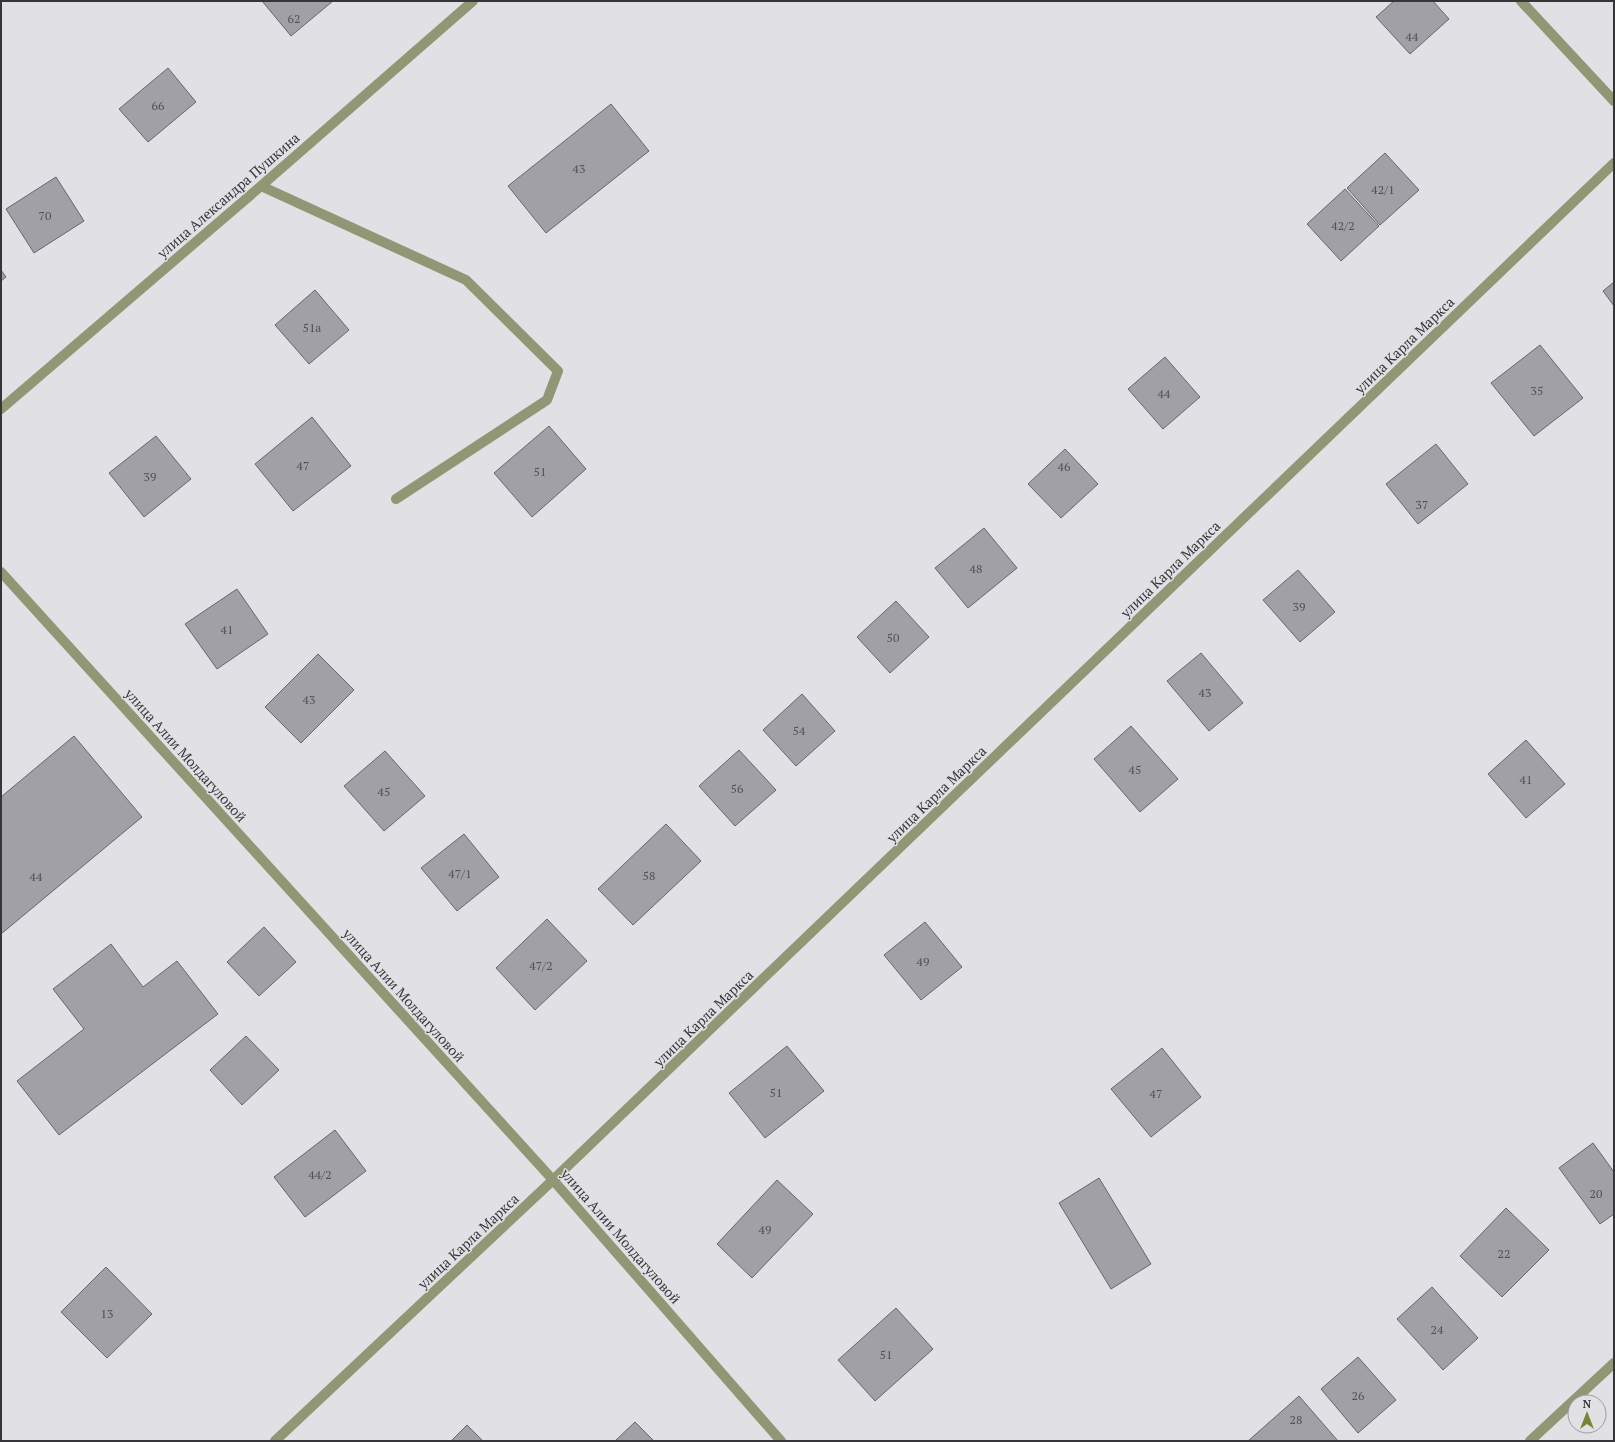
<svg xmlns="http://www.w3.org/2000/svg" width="1615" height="1442" font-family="'PT Serif',serif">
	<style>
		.building { fill: #a1a0a6; stroke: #67666c }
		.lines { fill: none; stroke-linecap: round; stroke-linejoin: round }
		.minor { stroke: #919675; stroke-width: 10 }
		.labels { text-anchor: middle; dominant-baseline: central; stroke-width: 3; stroke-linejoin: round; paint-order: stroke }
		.number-label { font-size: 12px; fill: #515054 }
		.street-label { font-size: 14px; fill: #363638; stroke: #e0e0e5 }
	</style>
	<rect width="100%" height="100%" fill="#e0e0e5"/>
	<path class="building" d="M 262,1 L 333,1 L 291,36 Z
		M 1394,1 L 1433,1 L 1449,19 L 1410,54 L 1376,17 Z
		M 168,68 L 196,102 L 148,142 L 119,109 Z
		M 611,104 L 649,151 L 546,233 L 508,186 Z
		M 1385,153 L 1419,190 L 1380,225 L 1347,188 Z
		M 56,177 L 84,221 L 34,253 L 6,209 Z
		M 1345,189 L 1379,226 L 1341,261 L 1307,224 Z
		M 1,270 L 6,277 L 1,281 Z
		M 1614,282 L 1614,306 L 1603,291 Z
		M 315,290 L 349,330 L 309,364 L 275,325 Z
		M 1540,345 L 1583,398 L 1534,436 L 1491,383 Z
		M 1165,357 L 1200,397 L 1163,429 L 1128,389 Z
		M 312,417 L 351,466 L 293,511 L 255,464 Z
		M 549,426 L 586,469 L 532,517 L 494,473 Z
		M 156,436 L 191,479 L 144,517 L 109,473 Z
		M 1436,444 L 1468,484 L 1418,524 L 1386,484 Z
		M 1065,449 L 1098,484 L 1061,518 L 1028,484 Z
		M 984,528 L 1017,568 L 968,608 L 935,568 Z
		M 1298,570 L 1335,612 L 1300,642 L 1263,600 Z
		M 237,589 L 268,634 L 217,669 L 185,624 Z
		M 896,601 L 929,637 L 890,673 L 857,637 Z
		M 1201,653 L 1243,703 L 1209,731 L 1167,681 Z
		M 318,654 L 354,690 L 301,743 L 265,707 Z
		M 802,694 L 835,731 L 796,766 L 763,730 Z
		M 1131,726 L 1178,779 L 1140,812 L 1094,759 Z
		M 74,736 L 142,817 L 1,934 L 1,797 Z
		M 1526,740 L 1565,784 L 1526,818 L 1488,774 Z
		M 739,750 L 776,790 L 735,826 L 699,786 Z
		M 385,751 L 425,796 L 384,831 L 344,786 Z
		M 666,824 L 701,861 L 633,925 L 598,889 Z
		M 464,834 L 499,877 L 457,911 L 421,868 Z
		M 547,919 L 587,961 L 535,1010 L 496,968 Z
		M 925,922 L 962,967 L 921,1000 L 884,955 Z
		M 264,927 L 296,962 L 259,996 L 227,962 Z
		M 111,944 L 143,987 L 177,961 L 218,1014 L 59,1135 L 17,1081 L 84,1029 L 53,989 Z
		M 246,1036 L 279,1070 L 242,1105 L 210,1070 Z
		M 787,1046 L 824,1091 L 765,1138 L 729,1093 Z
		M 1162,1048 L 1201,1097 L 1151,1137 L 1111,1089 Z
		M 335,1130 L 366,1171 L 305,1217 L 274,1177 Z
		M 1593,1143 L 1614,1172 L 1614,1214 L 1600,1224 L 1559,1168 Z
		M 1099,1178 L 1151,1264 L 1111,1289 L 1059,1203 Z
		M 777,1180 L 813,1214 L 752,1278 L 717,1244 Z
		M 1506,1208 L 1549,1250 L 1502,1297 L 1460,1256 Z
		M 106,1267 L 152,1314 L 107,1358 L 61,1312 Z
		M 1432,1287 L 1478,1338 L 1443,1370 L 1397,1319 Z
		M 896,1308 L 933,1349 L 875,1401 L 838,1360 Z
		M 1358,1357 L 1396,1400 L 1358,1433 L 1321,1389 Z
		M 1299,1396 L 1338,1441 L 1248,1441 Z
		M 635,1422 L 654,1441 L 615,1441 Z
		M 467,1425 L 483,1441 L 451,1441 Z"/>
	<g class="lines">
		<path class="minor" d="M 1521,1 L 1614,101
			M 261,186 L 466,280 L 558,371 L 547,400 L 396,499
			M 1,409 L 261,186 L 473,1
			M 1,572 L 553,1180 L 781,1441
			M 275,1441 L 553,1180 L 1614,163
			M 1530,1441 L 1614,1363"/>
	</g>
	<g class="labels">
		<g class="number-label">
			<text x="294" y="18">62</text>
			<text x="1412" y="36">44</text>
			<text x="158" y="105">66</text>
			<text x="579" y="168">43</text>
			<text x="1383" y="189">42/1</text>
			<text x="45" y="215">70</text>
			<text x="1343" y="225">42/2</text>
			<text x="312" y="327">51а</text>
			<text x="1537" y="390">35</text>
			<text x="1164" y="393">44</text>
			<text x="303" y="465">47</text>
			<text x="1064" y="466">46</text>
			<text x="540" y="471">51</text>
			<text x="150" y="476">39</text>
			<text x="1422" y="504">37</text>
			<text x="976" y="568">48</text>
			<text x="1299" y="606">39</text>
			<text x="227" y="629">41</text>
			<text x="893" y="637">50</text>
			<text x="1205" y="692">43</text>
			<text x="309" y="699">43</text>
			<text x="799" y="730">54</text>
			<text x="1135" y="769">45</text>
			<text x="1526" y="779">41</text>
			<text x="737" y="788">56</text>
			<text x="384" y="791">45</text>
			<text x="460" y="873">47/1</text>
			<text x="649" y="875">58</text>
			<text x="36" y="876">44</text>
			<text x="923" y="961">49</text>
			<text x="541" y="965">47/2</text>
			<text x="776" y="1092">51</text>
			<text x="1156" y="1093">47</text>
			<text x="320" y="1174">44/2</text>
			<text x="1596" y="1193">20</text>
			<text x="765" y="1229">49</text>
			<text x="1504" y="1253">22</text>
			<text x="107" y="1313">13</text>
			<text x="1437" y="1329">24</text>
			<text x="886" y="1354">51</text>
			<text x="1358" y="1395">26</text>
			<text x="1296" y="1419">28</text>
		</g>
		<g class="street-label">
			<text transform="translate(228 195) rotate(-41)">улица Александра Пушкина</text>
			<text transform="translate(1404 345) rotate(-44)">улица Карла Маркса</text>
			<text transform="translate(1170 569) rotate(-44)">улица Карла Маркса</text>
			<text transform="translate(186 755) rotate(48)">улица Алии Молдагуловой</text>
			<text transform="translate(936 794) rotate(-44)">улица Карла Маркса</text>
			<text transform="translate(404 995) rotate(48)">улица Алии Молдагуловой</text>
			<text transform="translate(703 1018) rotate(-44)">улица Карла Маркса</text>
			<text transform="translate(621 1236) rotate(49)">улица Алии Молдагуловой</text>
			<text transform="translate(468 1241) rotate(-43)">улица Карла Маркса</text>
		</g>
	</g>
	<rect width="1615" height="1442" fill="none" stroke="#363638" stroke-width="4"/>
	<g transform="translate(1587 1414)"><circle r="19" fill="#e0e0e5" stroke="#9c9ca0"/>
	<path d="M0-3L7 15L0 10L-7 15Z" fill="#7b8531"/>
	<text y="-6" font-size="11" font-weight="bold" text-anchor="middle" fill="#363638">N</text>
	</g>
</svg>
